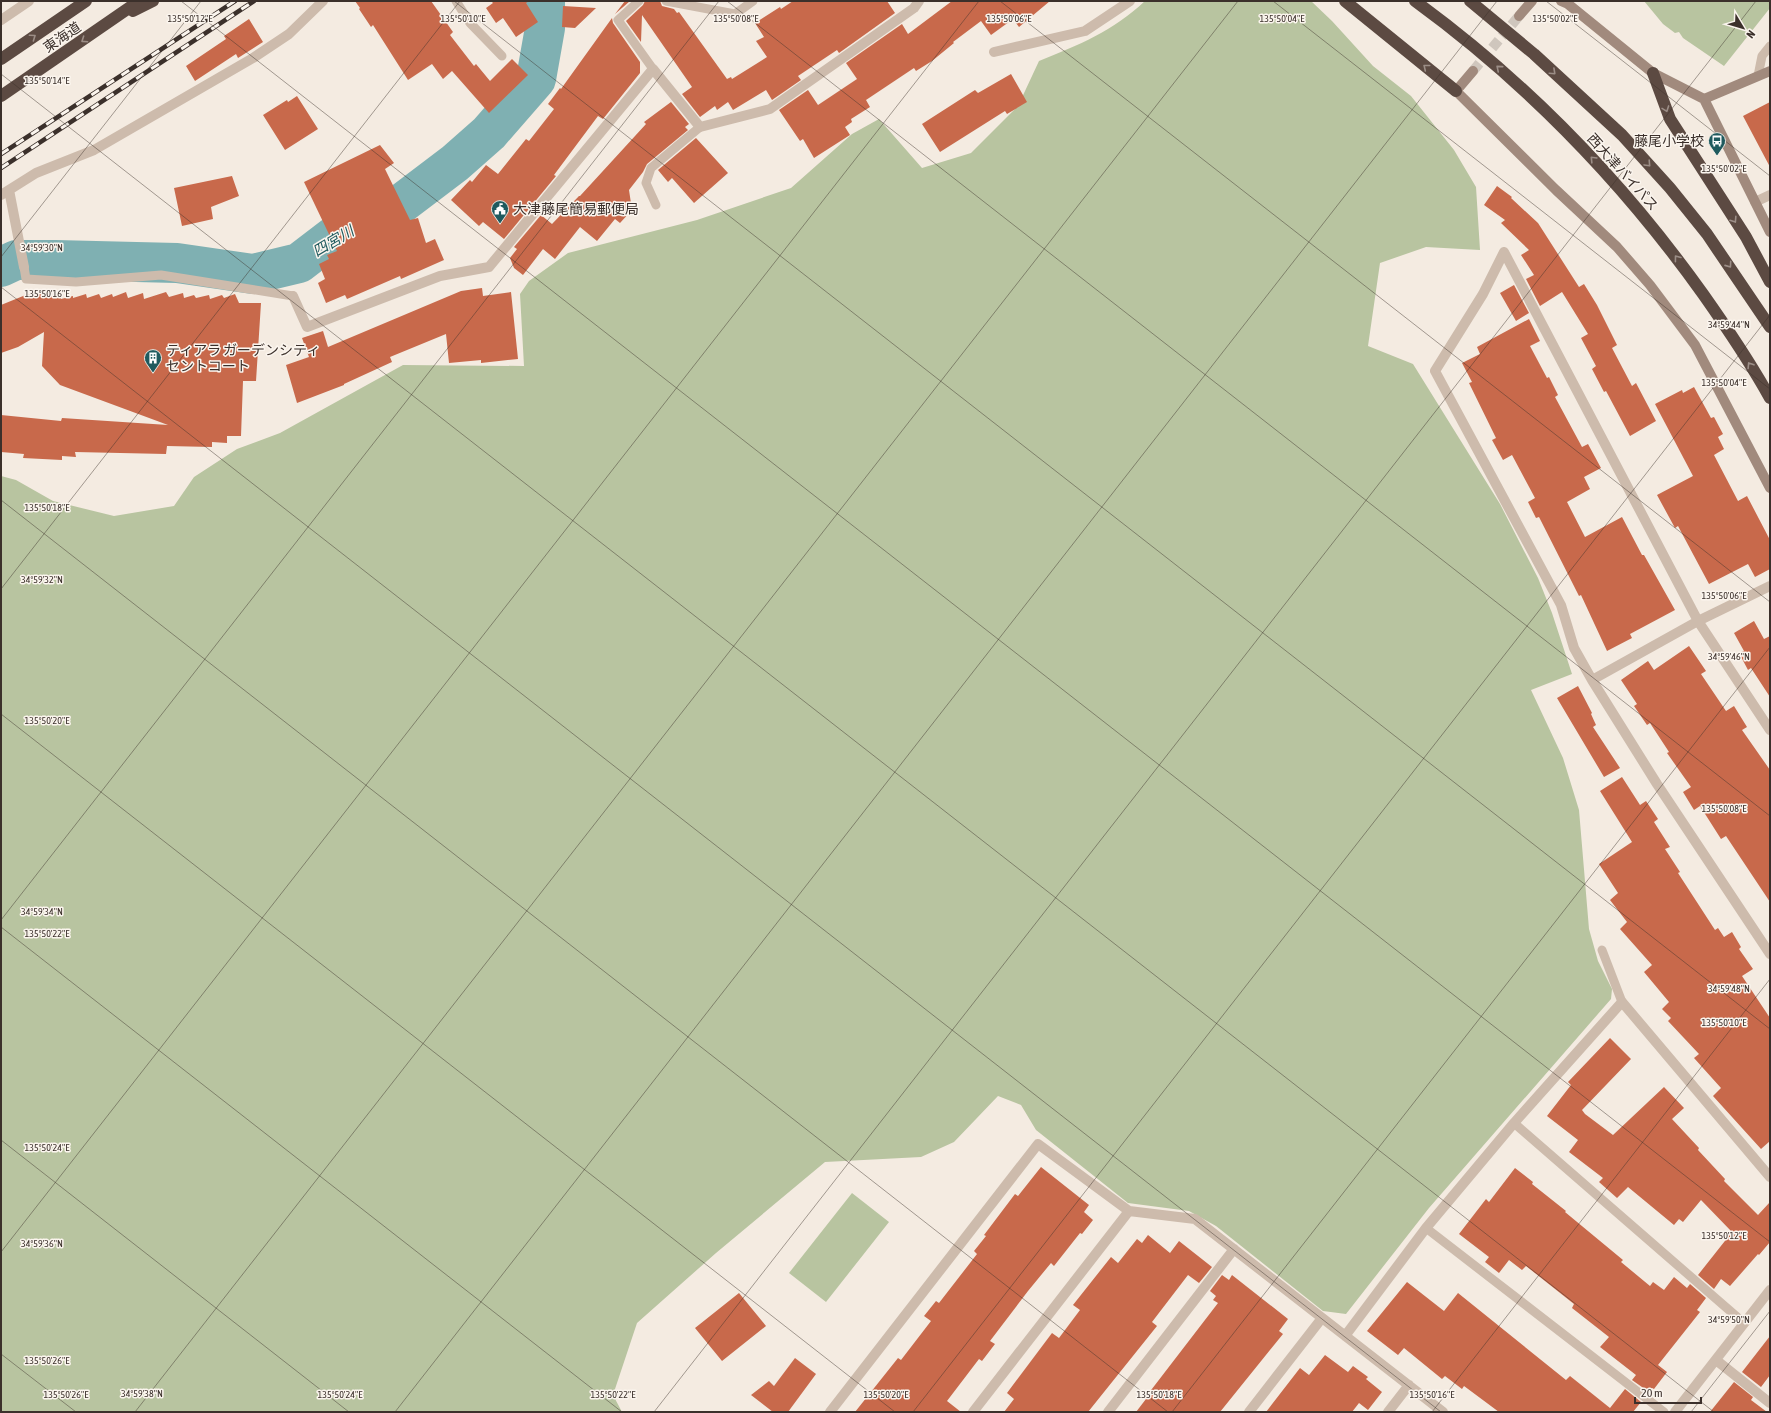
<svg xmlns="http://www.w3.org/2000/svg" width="1771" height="1413" font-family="'Asap Condensed','Noto Sans JP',sans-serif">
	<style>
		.green { fill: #b8c4a0 }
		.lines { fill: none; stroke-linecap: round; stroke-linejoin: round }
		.river { stroke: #7fb0b2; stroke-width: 40 }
		.building { fill: #c8694b }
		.secondary-tunnel { stroke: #cfc6bd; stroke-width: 10; stroke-dasharray: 10 5; stroke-linecap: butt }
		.lane { stroke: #cdbbac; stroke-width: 9 }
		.street { stroke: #cdbbac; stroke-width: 10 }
		.secondary { stroke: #a18a7d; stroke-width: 10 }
		.highway { stroke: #5c4a42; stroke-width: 12 }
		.rail-casing { stroke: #3b302b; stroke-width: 4.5 }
		.rail { stroke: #fbf5ee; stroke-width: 3; stroke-dasharray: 9; stroke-linecap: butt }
		.oneway { stroke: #9c8e87 }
		.ticks { fill: none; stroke: #3b302b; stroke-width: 1; stroke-opacity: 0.45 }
		.labels { text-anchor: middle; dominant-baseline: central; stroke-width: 3; stroke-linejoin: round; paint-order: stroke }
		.street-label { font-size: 14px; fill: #3b302b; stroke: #fbf5ee }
		.poi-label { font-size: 14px; fill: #3b302b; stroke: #fbf5ee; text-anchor: start }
		.water-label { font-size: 15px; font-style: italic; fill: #1f5a5e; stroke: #fbf5ee }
		.ticks-label { font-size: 10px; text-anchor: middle; fill: #3b302b; stroke: #fbf5ee; stroke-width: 3; stroke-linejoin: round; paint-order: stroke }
	</style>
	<rect width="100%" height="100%" fill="#f4ebe1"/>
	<path class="green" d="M 1145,1 L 1311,1 L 1332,21 L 1373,66 L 1411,96 L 1454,150 L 1476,187 L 1480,250 L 1426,247 L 1380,263 L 1368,346 L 1413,364 L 1500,504 L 1538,578 L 1552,613 L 1572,674 L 1531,690 L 1563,758 L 1579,810 L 1589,929 L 1598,961 L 1612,989 L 1611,999 L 1429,1208 L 1346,1314 L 1323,1311 L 1216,1226 L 1189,1211 L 1128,1203 L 1036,1130 L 1021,1105 L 998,1096 L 954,1142 L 921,1157 L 825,1162 L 716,1253 L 637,1323 L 613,1395 L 622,1412 L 1,1412 L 1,476 L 16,480 L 53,501 L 114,516 L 174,506 L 194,477 L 237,449 L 280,433 L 403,365 L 524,366 L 520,294 L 529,281 L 568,253 L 697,220 L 791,188 L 852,134 L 879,119 L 922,168 L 971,153 L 1018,106 L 1039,61 C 1079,45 1113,31 1145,1 Z
		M 1644,1 L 1770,1 L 1770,8 L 1724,66 L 1683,38 L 1679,32 L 1675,33 L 1663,24 Z
		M 852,1193 L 889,1222 L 826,1302 L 789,1273 Z"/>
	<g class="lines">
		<path class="river" d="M 1,267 L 16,260 L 55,260 L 177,263 L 253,274 L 299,263 L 333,237 L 393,210 L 455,163 L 489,133 L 536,79 L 545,28 L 545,1"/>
	</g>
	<path class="building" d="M 355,1 L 431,1 L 453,32 L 450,35 L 474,66 L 476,64 L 490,81 L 512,59 L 528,75 L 489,113 L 452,71 L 443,79 L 432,64 L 408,80 L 373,25 L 371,27 L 359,9 L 360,8 Z
		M 491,1 L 529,1 L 526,3 L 538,22 L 516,37 L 503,18 L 496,23 L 486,8 L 493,3 Z
		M 625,1 L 630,1 L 615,14 Z
		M 645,1 L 660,1 L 662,6 L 674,9 L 677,13 L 679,12 L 727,79 L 731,77 L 732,79 L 767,57 L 756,41 L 764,37 L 755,23 L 780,7 L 781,9 L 793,1 L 887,1 L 895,13 L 839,53 L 837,50 L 798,76 L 801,80 L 772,100 L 766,90 L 733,110 L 728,102 L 717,110 L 715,106 L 700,117 L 682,94 L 692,87 L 642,15 L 641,42 L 626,21 L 643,5 Z
		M 952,1 L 1050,1 L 1019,27 L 1013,19 L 991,35 L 981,21 L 953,42 L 954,43 L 932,61 L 916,71 L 914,68 L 866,100 L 870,107 L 851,119 L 852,122 L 845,127 L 850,135 L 814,158 L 803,139 L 800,141 L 779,110 L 808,90 L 818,105 L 857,79 L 846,63 L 902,24 L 908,34 Z
		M 563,6 L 596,8 L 575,28 L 562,27 Z
		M 612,18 L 613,23 L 640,62 L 640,73 L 603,119 L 598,116 L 554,175 L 556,176 L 504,239 L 483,222 L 479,226 L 451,200 L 470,180 L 472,182 L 486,165 L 498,174 L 526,139 L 529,141 L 554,109 L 548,104 L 560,88 L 561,89 Z
		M 249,19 L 263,42 L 238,58 L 236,54 L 195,81 L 186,66 L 226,39 L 224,36 Z
		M 1011,74 L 1027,102 L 1007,114 L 1005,111 L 940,152 L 922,124 L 975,90 L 978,93 Z
		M 297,96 L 318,129 L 285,150 L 263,115 L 287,100 L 288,102 Z
		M 671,102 L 689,124 L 685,127 L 688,130 L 647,164 L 643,172 L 629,190 L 632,210 L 620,223 L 615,219 L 597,241 L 580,227 L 555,259 L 543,249 L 523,275 L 514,268 L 510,258 L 517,249 L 514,247 L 541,215 L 552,224 L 579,196 L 580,196 L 646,124 L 644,122 Z
		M 1770,102 L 1770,167 L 1743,116 Z
		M 696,138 L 728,173 L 694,203 L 672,178 L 668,182 L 658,170 Z
		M 380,145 L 394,163 L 385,169 L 410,220 L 418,218 L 426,243 L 435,239 L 444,260 L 401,279 L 400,276 L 347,299 L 345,295 L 326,303 L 318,283 L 325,279 L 319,264 L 329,259 L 327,255 L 337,251 L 304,182 Z
		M 232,176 L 239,196 L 211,207 L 213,219 L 182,226 L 174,188 Z
		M 1497,186 L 1512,197 L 1511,198 L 1538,223 L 1579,287 L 1584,284 L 1597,305 L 1617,345 L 1612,348 L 1632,386 L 1636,383 L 1656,421 L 1630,436 L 1606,391 L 1604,392 L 1592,369 L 1596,366 L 1581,338 L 1588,334 L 1562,292 L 1540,306 L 1526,279 L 1534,275 L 1521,255 L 1529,250 L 1501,223 L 1505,220 L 1484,205 Z
		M 1514,285 L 1529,313 L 1516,321 L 1500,293 Z
		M 482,288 L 483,296 L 511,292 L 518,359 L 481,363 L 481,360 L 449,363 L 446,334 L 390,357 L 392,362 L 344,384 L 344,385 L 297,403 L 286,365 L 309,357 L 302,338 L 323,331 L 328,347 L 461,291 Z
		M 33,292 L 34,295 L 48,292 L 49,297 L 59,294 L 61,299 L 73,296 L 73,298 L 86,294 L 87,298 L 99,294 L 101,298 L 112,294 L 113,297 L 126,292 L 128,298 L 143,293 L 144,299 L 166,292 L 169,297 L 183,293 L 184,298 L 194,295 L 196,298 L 209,295 L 210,299 L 222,295 L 224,298 L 235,294 L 239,303 L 261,303 L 256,381 L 243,381 L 241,436 L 227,436 L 227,443 L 212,442 L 212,447 L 167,446 L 166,454 L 75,452 L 76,457 L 62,456 L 62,460 L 23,458 L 24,454 L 1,452 L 1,415 L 61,421 L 62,418 L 168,425 L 60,385 L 42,366 L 44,332 L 18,347 L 1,353 L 1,305 Z
		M 1529,319 L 1540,341 L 1530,346 L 1547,378 L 1549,377 L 1558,395 L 1555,397 L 1582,447 L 1588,444 L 1601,468 L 1584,477 L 1590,489 L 1567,502 L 1585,537 L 1622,517 L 1642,555 L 1644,555 L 1675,610 L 1630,634 L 1632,638 L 1607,651 L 1581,595 L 1579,596 L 1539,517 L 1536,518 L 1528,502 L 1535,498 L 1512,455 L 1503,460 L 1492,440 L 1496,438 L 1469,383 L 1472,382 L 1462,363 L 1480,354 L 1477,347 Z
		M 1694,387 L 1711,418 L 1714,417 L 1723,434 L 1718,437 L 1724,449 L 1714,455 L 1738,501 L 1747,496 L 1770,540 L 1770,569 L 1755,577 L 1748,564 L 1709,584 L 1678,526 L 1675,528 L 1657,495 L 1693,476 L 1655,404 L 1682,390 L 1683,393 Z
		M 1754,621 L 1764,639 L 1770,636 L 1770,697 L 1751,668 L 1748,670 L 1739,653 L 1744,651 L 1734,633 Z
		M 1689,646 L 1706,671 L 1701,674 L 1726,711 L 1734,706 L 1747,727 L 1742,730 L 1770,770 L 1770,902 L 1726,836 L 1721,839 L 1700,806 L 1694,810 L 1683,792 L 1691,787 L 1667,753 L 1669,752 L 1650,723 L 1647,725 L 1634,706 L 1637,704 L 1621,680 L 1648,661 L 1654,670 Z
		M 1578,686 L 1592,713 L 1591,714 L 1596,725 L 1593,727 L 1620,768 L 1604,777 L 1557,698 Z
		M 1622,777 L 1640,805 L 1646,801 L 1658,819 L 1654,822 L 1670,847 L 1665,849 L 1680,872 L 1678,873 L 1715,930 L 1718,928 L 1724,937 L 1732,932 L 1741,947 L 1739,949 L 1753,969 L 1742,976 L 1770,1018 L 1770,1141 L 1761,1149 L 1713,1096 L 1721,1088 L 1694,1058 L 1699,1054 L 1668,1021 L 1671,1018 L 1662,1009 L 1669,1002 L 1644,972 L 1652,965 L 1620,929 L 1627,922 L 1610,900 L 1618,893 L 1599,864 L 1632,842 L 1600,791 Z
		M 1610,1038 L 1631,1059 L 1582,1110 L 1585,1114 L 1613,1135 L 1664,1087 L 1684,1108 L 1672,1119 L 1699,1148 L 1698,1150 L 1725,1179 L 1724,1181 L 1758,1215 L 1770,1202 L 1770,1242 L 1759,1255 L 1758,1254 L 1730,1286 L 1721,1279 L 1714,1289 L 1698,1275 L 1732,1232 L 1701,1200 L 1683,1222 L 1679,1219 L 1674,1225 L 1628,1187 L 1617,1198 L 1599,1182 L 1603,1178 L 1569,1152 L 1578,1140 L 1547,1116 L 1571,1085 L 1568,1082 Z
		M 1041,1167 L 1089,1205 L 1084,1212 L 1093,1220 L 1082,1234 L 1080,1233 L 1054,1266 L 1051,1263 L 1028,1291 L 990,1341 L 995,1344 L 982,1361 L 979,1359 L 947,1401 L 961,1412 L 855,1412 L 898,1358 L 901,1360 L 931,1321 L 924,1316 L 936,1301 L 939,1303 L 977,1254 L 974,1251 L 986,1236 L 984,1235 L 1015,1194 L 1018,1196 Z
		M 1515,1168 L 1533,1182 L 1532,1184 L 1566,1211 L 1565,1212 L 1623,1260 L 1621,1262 L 1650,1286 L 1653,1282 L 1664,1290 L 1674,1277 L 1687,1288 L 1690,1284 L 1706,1298 L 1697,1310 L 1700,1312 L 1658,1365 L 1667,1372 L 1654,1389 L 1652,1388 L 1649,1392 L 1632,1380 L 1636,1375 L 1600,1347 L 1609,1337 L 1572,1308 L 1574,1304 L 1526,1266 L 1522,1270 L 1509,1260 L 1499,1273 L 1485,1262 L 1489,1257 L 1459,1234 L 1486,1199 L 1489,1202 Z
		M 1148,1235 L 1170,1253 L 1179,1241 L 1212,1267 L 1199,1283 L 1188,1275 L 1152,1322 L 1157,1326 L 1088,1412 L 1004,1412 L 1014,1399 L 1007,1393 L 1052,1333 L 1059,1338 L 1080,1310 L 1073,1305 L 1111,1257 L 1118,1263 L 1137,1239 L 1142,1243 Z
		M 1222,1275 L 1229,1280 L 1232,1275 L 1288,1319 L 1279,1331 L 1283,1334 L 1220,1412 L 1136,1412 L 1146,1399 L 1145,1398 L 1218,1303 L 1213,1300 L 1216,1296 L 1210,1291 Z
		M 1407,1282 L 1444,1311 L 1458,1293 L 1566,1380 L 1570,1376 L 1610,1408 L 1625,1389 L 1641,1402 L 1633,1412 L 1499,1412 L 1464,1386 L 1462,1389 L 1445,1376 L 1442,1379 L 1404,1348 L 1398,1355 L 1367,1331 Z
		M 739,1293 L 766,1326 L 722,1361 L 695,1328 Z
		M 1770,1336 L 1770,1375 L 1761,1387 L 1742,1372 Z
		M 1325,1355 L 1348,1372 L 1353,1366 L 1368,1377 L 1366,1379 L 1382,1392 L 1368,1410 L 1359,1403 L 1352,1412 L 1266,1412 L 1300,1368 L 1309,1375 Z
		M 795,1358 L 816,1374 L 788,1412 L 773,1412 L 751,1395 L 769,1381 L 774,1386 Z
		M 1734,1382 L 1753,1397 L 1751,1400 L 1767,1412 L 1710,1412 Z"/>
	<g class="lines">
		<path class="secondary-tunnel" d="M 1473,71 L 1519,16"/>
		<path class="lane" d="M 456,1 L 470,23 L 502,56
			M 639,1 L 618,20 L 653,69
			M 666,1 L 735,14 L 753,1
			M 1758,76 L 1762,56 L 1770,46
			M 656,205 L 646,183 L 651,168 L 700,127
			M 24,267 L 26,279 L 76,282 L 161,275 L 293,296
			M 1602,950 L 1622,1002
			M 1514,1123 L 1744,1323
			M 1426,1228 L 1664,1412"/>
		<path class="street" d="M 1,20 L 29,1
			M 994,52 L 1085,31 L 1130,1
			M 9,190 L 24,267
			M 1,195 L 36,173 L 94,150 L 253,58 L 289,34 L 323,1
			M 1755,202 L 1770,195
			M 1504,252 L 1483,294 L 1435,371 L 1561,605 L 1574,648 L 1592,680 L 1657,784 L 1770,954
			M 1504,252 L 1698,621 L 1770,730
			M 293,296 L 307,327 L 440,276 L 489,267 L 653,69 L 700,127 L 770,109 L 914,8 L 919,1
			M 1592,680 L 1698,621 L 1770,586
			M 1345,1336 L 1426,1228 L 1514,1123 L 1622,1002 L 1770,1177
			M 1716,1360 L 1770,1403
			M 830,1412 L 1038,1144 L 1129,1211 L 1195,1219 L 1443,1412
			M 973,1412 L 1129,1211
			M 1108,1412 L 1234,1249
			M 1249,1412 L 1322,1318
			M 1388,1412 L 1409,1385
			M 1675,1412 L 1770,1290"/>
		<path class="secondary" d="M 1561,1 L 1568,4 L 1653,73 L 1704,99 L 1770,232
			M 1519,16 L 1532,1
			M 1473,71 L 1456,91 L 1556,190 L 1617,247 L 1650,285 L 1695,345 L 1770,488
			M 1704,99 L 1770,71"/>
		<path class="highway" d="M 1345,1 L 1456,91
			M 1415,1 C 1526,82 1623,182 1703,294 C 1727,328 1750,362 1770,398
			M 1470,1 L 1534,54 L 1622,135 L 1670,188 L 1707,234 L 1770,327
			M 133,11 L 153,1
			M 1,59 L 86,1
			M 1653,73 L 1670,119 L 1746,237 L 1770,282
			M 1,96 L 139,1"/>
		<g class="rail-casing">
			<path id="rail" d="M 1,154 L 235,1
				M 1,168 L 254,1"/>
		</g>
		<use href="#rail" class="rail"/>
	</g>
	<defs><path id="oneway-chevron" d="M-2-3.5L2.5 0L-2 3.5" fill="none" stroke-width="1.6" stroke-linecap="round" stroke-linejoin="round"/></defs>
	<g class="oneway">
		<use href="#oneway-chevron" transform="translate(33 37) rotate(-35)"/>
		<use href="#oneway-chevron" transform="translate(84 40) rotate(146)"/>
		<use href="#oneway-chevron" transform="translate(1426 67) rotate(-141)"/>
		<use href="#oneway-chevron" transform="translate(1499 68) rotate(-140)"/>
		<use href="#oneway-chevron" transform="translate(1553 72) rotate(43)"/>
		<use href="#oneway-chevron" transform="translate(1666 109) rotate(70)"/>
		<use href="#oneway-chevron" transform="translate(1593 159) rotate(-134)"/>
		<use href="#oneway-chevron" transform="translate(1648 164) rotate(47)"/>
		<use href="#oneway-chevron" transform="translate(1734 220) rotate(57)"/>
		<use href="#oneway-chevron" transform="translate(1677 258) rotate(-127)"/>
		<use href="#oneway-chevron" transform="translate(1729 265) rotate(55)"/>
		<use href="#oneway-chevron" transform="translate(1750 365) rotate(-122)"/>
	</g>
	<path class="ticks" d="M 181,1 L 1770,1242M 454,1 L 1770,1029M 727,1 L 1770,816M 1000,1 L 1770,602M 1273,1 L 1770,389M 1546,1 L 1770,176M 1,74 L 1714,1412M 1,257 L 201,1M 1,287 L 1441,1412M 1,500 L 1168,1412M 1,589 L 460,1M 1,714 L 895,1412M 1,920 L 719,1M 1,927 L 622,1412M 1,1140 L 349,1412M 1,1252 L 979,1M 1,1354 L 76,1412M 135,1412 L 1238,1M 395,1412 L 1497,1M 654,1412 L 1756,1M 913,1412 L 1770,315M 1172,1412 L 1770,647M 1432,1412 L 1770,979M 1691,1412 L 1770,1311"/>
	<defs>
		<g id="bus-pin" transform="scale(0.9)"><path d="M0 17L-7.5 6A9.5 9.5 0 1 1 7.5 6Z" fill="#1f5a5e" stroke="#fbf5ee"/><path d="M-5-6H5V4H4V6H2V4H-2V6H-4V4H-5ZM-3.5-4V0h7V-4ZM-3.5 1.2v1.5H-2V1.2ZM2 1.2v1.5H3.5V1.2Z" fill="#fff"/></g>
		<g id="civic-pin" transform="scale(0.9)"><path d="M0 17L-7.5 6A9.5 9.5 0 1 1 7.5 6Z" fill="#1f5a5e" stroke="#fbf5ee"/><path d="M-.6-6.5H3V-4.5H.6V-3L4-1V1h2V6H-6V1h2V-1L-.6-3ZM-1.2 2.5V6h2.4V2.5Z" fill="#fff"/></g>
		<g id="building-pin" transform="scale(0.9)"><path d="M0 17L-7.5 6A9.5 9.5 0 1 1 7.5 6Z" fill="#1f5a5e" stroke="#fbf5ee"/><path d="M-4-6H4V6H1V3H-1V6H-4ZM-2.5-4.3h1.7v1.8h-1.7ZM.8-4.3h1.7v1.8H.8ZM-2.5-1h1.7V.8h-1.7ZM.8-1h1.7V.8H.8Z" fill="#fff"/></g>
	</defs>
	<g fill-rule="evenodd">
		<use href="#bus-pin" x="1717" y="141"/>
		<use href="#civic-pin" x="500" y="209"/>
		<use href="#building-pin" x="153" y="358"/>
	</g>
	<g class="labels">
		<g class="street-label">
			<text transform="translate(62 37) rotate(-34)">東海道</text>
			<text transform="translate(1623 172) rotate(48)">西大津バイパス</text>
		</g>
		<g class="poi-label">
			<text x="1704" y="141" text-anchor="end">藤尾小学校</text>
			<text x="513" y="209">大津藤尾簡易郵便局</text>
			<text x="166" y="350">ティアラ ガーデンシティ<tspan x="166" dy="16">セントコート</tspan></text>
		</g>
		<g class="water-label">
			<text transform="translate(333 241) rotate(-31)">四宮川</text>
		</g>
	</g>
	<g class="ticks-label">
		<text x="190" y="22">135°50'12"E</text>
		<text x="463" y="22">135°50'10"E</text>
		<text x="736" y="22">135°50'08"E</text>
		<text x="1009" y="22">135°50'06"E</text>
		<text x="1282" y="22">135°50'04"E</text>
		<text x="1555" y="22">135°50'02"E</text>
		<text x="47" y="84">135°50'14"E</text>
		<text x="1724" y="172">135°50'02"E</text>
		<text x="42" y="251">34°59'30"N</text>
		<text x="47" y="297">135°50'16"E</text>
		<text x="1729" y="328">34°59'44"N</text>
		<text x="1724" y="386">135°50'04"E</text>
		<text x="47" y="511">135°50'18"E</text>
		<text x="42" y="583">34°59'32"N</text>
		<text x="1724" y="599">135°50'06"E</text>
		<text x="1729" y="660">34°59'46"N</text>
		<text x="47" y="724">135°50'20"E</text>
		<text x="1724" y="812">135°50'08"E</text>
		<text x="42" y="915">34°59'34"N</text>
		<text x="47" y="937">135°50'22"E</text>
		<text x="1729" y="992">34°59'48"N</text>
		<text x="1724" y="1026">135°50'10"E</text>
		<text x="47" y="1151">135°50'24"E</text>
		<text x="1724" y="1239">135°50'12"E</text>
		<text x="42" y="1247">34°59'36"N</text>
		<text x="1729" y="1323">34°59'50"N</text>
		<text x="47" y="1364">135°50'26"E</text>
		<text x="142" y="1397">34°59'38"N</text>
		<text x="66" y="1398">135°50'26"E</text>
		<text x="340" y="1398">135°50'24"E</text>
		<text x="613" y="1398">135°50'22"E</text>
		<text x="886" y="1398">135°50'20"E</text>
		<text x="1159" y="1398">135°50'18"E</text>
		<text x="1432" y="1398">135°50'16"E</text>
	</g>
	<rect width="1771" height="1413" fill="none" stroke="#3b302b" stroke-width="4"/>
	<g transform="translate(1743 28) rotate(128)" stroke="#fbf5ee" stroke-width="3" paint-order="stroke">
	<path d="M0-3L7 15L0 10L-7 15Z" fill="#3b302b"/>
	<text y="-6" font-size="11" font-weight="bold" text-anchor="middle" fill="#3b302b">N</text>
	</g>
	<path d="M1635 1397v6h66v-6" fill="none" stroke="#3b302b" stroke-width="2"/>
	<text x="1641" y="1397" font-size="12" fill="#3b302b" stroke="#fbf5ee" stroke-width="3" paint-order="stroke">20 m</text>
</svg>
